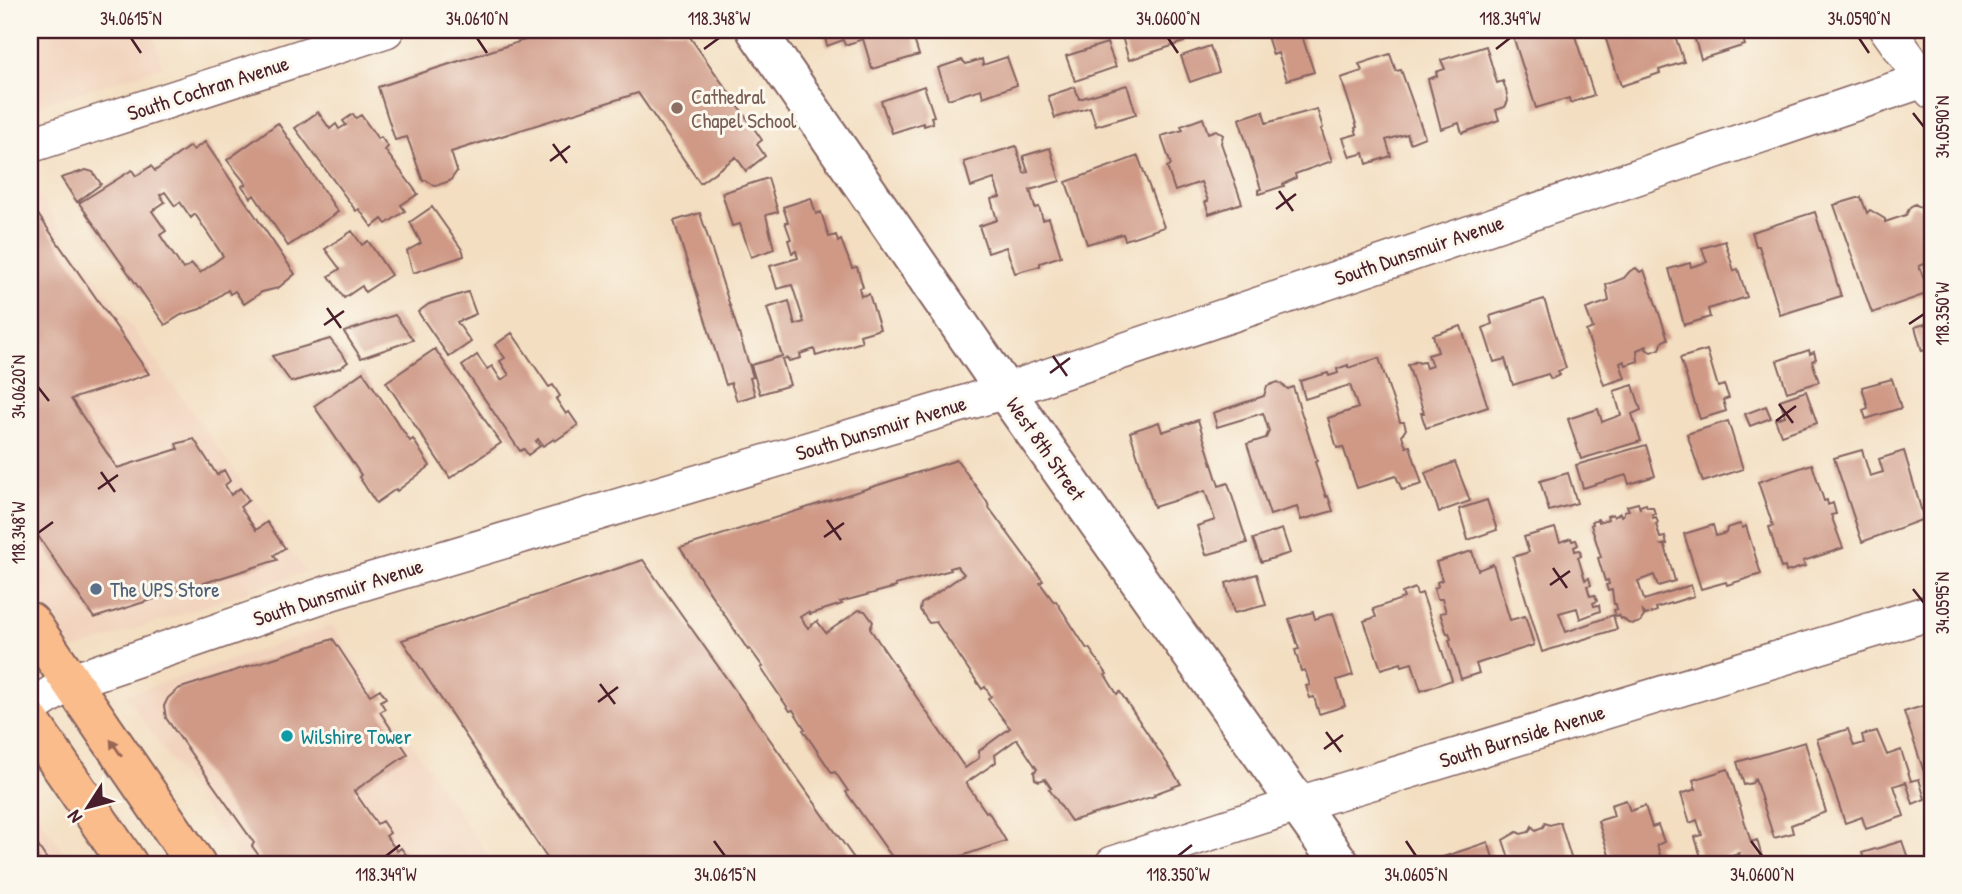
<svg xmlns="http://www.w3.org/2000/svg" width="1962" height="894" font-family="'Patrick Hand',sans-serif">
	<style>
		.built { fill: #f2d4be }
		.building { fill: #cf9986; fill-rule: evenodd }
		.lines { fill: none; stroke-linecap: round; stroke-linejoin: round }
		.minor-casing { stroke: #856260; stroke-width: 38 }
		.tertiary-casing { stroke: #856260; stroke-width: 42 }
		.primary-casing { stroke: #856260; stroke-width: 42 }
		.minor { stroke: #fff; stroke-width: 35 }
		.tertiary { stroke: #fff; stroke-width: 38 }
		.primary { stroke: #fabc8b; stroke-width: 38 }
		.oneway { fill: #996656 }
		.ticks { fill: none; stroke: #4a1f2b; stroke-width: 2.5 }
		.education-dot { fill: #8d6e63; stroke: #fbf7ec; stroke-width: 2.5 }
		.service-dot { fill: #5c6f8a; stroke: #fbf7ec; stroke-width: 2.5 }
		.culture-dot { fill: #0f9aa8; stroke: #fbf7ec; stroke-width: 2.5 }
		.labels { text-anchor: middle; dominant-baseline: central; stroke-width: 6; stroke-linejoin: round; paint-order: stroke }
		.street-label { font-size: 21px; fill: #4a1f2b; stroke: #fbf7ec }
		.education-label { font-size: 21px; fill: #785e54; stroke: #fbf7ec; text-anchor: start }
		.service-label { font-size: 21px; fill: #4e5e75; stroke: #fbf7ec; text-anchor: start }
		.culture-label { font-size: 21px; fill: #0d838f; stroke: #fbf7ec; text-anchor: start }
		.neatline { fill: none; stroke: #4a1f2b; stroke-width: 2.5 }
		.ticks-label { font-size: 18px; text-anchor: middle; fill: #4a1f2b }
	</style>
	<rect width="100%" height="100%" fill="#fbf7ec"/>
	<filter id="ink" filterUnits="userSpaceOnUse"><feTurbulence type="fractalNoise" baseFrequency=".0143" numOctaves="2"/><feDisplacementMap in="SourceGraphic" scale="14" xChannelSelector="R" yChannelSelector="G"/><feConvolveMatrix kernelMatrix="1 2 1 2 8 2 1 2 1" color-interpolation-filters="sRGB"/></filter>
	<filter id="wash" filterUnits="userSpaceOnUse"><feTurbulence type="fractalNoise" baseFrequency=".00686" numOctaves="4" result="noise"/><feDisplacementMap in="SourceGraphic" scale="28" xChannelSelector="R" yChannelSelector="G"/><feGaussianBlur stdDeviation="1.57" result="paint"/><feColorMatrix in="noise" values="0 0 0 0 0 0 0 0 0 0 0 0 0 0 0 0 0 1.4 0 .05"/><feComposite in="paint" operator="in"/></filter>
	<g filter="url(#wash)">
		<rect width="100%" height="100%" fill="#f3dec1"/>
		<path class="built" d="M 30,30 L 152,30 L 163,67 L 30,107 Z
			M 30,184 L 306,572 L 30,665 Z
			M 332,625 L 493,864 L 241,864 L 126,695 Z
			M 30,805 L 72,864 L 30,864 Z"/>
		<g id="blocks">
			<path class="building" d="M 556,30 L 620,30 L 621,32 L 624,30 L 685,30 L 762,140 L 757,144 L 765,156 L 746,171 L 736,157 L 700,183 L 638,93 L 451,152 L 457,171 L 450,181 L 435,186 L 426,180 L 423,181 L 407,137 L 395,140 L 378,87 Z
				M 823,30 L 911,30 L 919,55 L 872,69 L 863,39 L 845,45 L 843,40 L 827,46 Z
				M 1120,30 L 1181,30 L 1184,42 L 1129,60 Z
				M 1265,30 L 1300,30 L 1314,72 L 1287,80 L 1278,53 L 1273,55 Z
				M 1511,30 L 1573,30 L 1594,95 L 1570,103 L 1569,98 L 1536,108 Z
				M 1603,30 L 1673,30 L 1684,62 L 1659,70 L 1660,73 L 1621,86 Z
				M 1692,30 L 1750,30 L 1741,33 L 1745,45 L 1701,59 Z
				M 1107,43 L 1116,67 L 1075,81 L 1066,56 Z
				M 1210,46 L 1219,72 L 1190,82 L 1181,56 Z
				M 1486,46 L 1497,83 L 1503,81 L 1506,90 L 1508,101 L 1505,107 L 1496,110 L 1499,120 L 1462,133 L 1459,123 L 1441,129 L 1428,79 L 1437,76 L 1436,72 L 1445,69 L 1441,60 Z
				M 1390,54 L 1396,71 L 1401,70 L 1425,137 L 1410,143 L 1407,134 L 1386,140 L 1391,156 L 1367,164 L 1364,153 L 1350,157 L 1343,138 L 1357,134 L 1355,128 L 1357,127 L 1341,78 L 1362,71 L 1359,64 Z
				M 1007,57 L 1017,85 L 983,97 L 981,89 L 948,99 L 938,68 L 962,60 L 966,64 L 982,59 L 983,65 Z
				M 1127,85 L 1136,114 L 1096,126 L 1090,107 L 1055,118 L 1048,96 L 1075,87 L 1079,99 Z
				M 924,86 L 934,116 L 931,117 L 933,123 L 924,126 L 923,123 L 892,133 L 881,101 Z
				M 1317,109 L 1323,128 L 1321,129 L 1332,161 L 1295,174 L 1296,178 L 1283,184 L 1284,186 L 1259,194 L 1258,190 L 1261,189 L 1239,119 L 1263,111 L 1266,123 Z
				M 318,112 L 330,129 L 336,124 L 339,129 L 346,125 L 343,121 L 353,114 L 356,118 L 361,115 L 378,139 L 381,137 L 388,147 L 385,150 L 418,194 L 401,205 L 405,211 L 386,224 L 382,219 L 372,227 L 359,209 L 356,211 L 295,128 Z
				M 1203,118 L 1208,133 L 1216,130 L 1223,135 L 1221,143 L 1242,203 L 1209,214 L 1205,202 L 1208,201 L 1201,182 L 1175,191 L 1167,167 L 1171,165 L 1161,136 L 1183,130 L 1181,126 Z
				M 278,123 L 338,212 L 288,246 L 254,195 L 251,198 L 242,186 L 246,184 L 227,160 Z
				M 205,142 L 295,274 L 278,288 L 262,292 L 244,304 L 235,291 L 230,294 L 228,290 L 200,309 L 181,315 L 165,325 L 79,203 L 132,170 L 136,176 L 151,166 L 155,171 L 190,146 L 193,150 ZM 165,192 L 175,206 L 180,202 L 191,218 L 195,214 L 223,256 L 200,273 L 192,264 L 183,269 L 160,235 L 166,231 L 152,211 L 165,202 L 160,195 Z
				M 1016,146 L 1024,173 L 1028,172 L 1023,156 L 1050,148 L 1060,181 L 1030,190 L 1035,208 L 1039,207 L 1043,220 L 1049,218 L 1061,256 L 1040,263 L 1040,266 L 1015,273 L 1006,247 L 988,253 L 979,226 L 997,220 L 991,199 L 1000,197 L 994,179 L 971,187 L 964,162 Z
				M 1138,156 L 1164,227 L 1125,240 L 1123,234 L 1087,244 L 1066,182 Z
				M 86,170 L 93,172 L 101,184 L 77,202 L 61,178 Z
				M 768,178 L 778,212 L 766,215 L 774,249 L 751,257 L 740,224 L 732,226 L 722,193 Z
				M 1861,197 L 1867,213 L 1870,210 L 1885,219 L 1885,222 L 1906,215 L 1910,207 L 1915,204 L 1924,210 L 1922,217 L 1932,247 L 1932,261 L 1919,266 L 1929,293 L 1872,313 L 1834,205 Z
				M 811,198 L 816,214 L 821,212 L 829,237 L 836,235 L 838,242 L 841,240 L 852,268 L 857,267 L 863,287 L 859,288 L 861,296 L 869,294 L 880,329 L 860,335 L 862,342 L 816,356 L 814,349 L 800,354 L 801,358 L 789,361 L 787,358 L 782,359 L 790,385 L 760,394 L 751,365 L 782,356 L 767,308 L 789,301 L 795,325 L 804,322 L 792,285 L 777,289 L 770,266 L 798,258 L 796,251 L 792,253 L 788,240 L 791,239 L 785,222 L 788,222 L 783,207 Z
				M 30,203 L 149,374 L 71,399 L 117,468 L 178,449 L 176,444 L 194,439 L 217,475 L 224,470 L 230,481 L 225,485 L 231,495 L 240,488 L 249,500 L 240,507 L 256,530 L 267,522 L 285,548 L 274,555 L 277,560 L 94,618 L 30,524 Z
				M 432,207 L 463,251 L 464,256 L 413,273 L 407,251 L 421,243 L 410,222 Z
				M 1815,212 L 1841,296 L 1780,315 L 1759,246 L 1756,246 L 1752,232 Z
				M 700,213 L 753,377 L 750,378 L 755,395 L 737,401 L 731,383 L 726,385 L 674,221 Z
				M 352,231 L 362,245 L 368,241 L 391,275 L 365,292 L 362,286 L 344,298 L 329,276 L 340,269 L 325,249 Z
				M 1725,241 L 1734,271 L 1738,269 L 1747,297 L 1708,309 L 1710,317 L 1684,325 L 1669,269 L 1690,263 L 1691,267 L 1707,262 L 1702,248 Z
				M 1636,268 L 1640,272 L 1644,270 L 1668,339 L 1663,341 L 1660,349 L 1651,352 L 1646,349 L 1647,346 L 1637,350 L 1638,361 L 1626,365 L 1624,361 L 1620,363 L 1625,378 L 1604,385 L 1586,331 L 1593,328 L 1586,309 L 1609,301 L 1606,285 L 1624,278 L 1630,271 Z
				M 468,292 L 476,314 L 457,322 L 471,342 L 449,357 L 418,312 L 429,304 Z
				M 1544,299 L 1566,368 L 1558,371 L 1560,375 L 1551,379 L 1548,374 L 1513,385 L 1505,359 L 1494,362 L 1483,328 L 1492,324 L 1490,316 Z
				M 395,315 L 413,340 L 361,358 L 344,332 Z
				M 1932,322 L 1932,348 L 1922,351 L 1915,327 Z
				M 1461,326 L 1488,407 L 1426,428 L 1421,413 L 1424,413 L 1408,365 L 1417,361 L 1419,363 L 1424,362 L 1426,368 L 1432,366 L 1428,355 L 1438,352 L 1433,335 Z
				M 512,333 L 549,387 L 553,385 L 560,396 L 556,399 L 566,414 L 569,412 L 578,425 L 555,441 L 554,439 L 543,446 L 538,439 L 536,441 L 540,446 L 528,455 L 524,449 L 520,451 L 462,366 L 477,355 L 487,369 L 492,366 L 501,380 L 509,375 L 500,361 L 505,358 L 495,345 Z
				M 330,339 L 348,362 L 340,368 L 291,382 L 272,356 Z
				M 435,349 L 501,443 L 450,478 L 386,382 Z
				M 1707,350 L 1718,387 L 1724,385 L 1729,398 L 1723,400 L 1726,411 L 1700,419 L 1680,358 Z
				M 1809,350 L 1810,354 L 1814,352 L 1816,359 L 1812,361 L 1819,382 L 1787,392 L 1777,361 Z
				M 1379,358 L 1400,422 L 1404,422 L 1406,429 L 1402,435 L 1406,447 L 1410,446 L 1422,484 L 1402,490 L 1396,476 L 1357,488 L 1343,447 L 1337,448 L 1328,418 L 1358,408 L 1350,385 L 1305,399 L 1300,381 L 1328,373 L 1329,376 L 1338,373 L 1337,369 L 1348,365 L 1348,368 Z
				M 363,372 L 410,441 L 413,439 L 430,466 L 397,491 L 396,489 L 376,503 L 359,477 L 361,475 L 314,406 Z
				M 1892,379 L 1901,408 L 1866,419 L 1863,410 L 1868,408 L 1862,387 Z
				M 1278,382 L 1288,389 L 1293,387 L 1317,461 L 1315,462 L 1326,497 L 1328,496 L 1333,511 L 1301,520 L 1297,507 L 1270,515 L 1247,444 L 1266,438 L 1269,431 L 1263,413 L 1217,427 L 1213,413 L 1264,396 L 1267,386 Z
				M 1633,385 L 1641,410 L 1632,414 L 1641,441 L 1581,459 L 1568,419 L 1598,409 L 1602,422 L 1621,415 L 1614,391 Z
				M 1806,391 L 1817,423 L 1781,435 L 1775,419 L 1785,416 L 1780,400 Z
				M 1766,406 L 1771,418 L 1750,426 L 1745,414 Z
				M 1198,420 L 1219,486 L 1228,483 L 1247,543 L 1206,555 L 1197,526 L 1215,520 L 1205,491 L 1154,507 L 1130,432 L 1159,422 L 1162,432 Z
				M 1728,421 L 1743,469 L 1703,482 L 1687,434 Z
				M 1646,445 L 1655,476 L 1629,484 L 1626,475 L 1583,488 L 1576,465 Z
				M 1862,450 L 1870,476 L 1883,472 L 1879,459 L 1904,451 L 1924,519 L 1862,542 L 1834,458 Z
				M 957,460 L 987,502 L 990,509 L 1043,581 L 1040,583 L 1054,602 L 1056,601 L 1087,649 L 1089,648 L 1107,674 L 1105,675 L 1117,694 L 1120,692 L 1181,784 L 1154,794 L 1155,796 L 1071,821 L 1049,789 L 1051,788 L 1045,779 L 1039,781 L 1035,779 L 1034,772 L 1037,769 L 1017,739 L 995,755 L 996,762 L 992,765 L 966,783 L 986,812 L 988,811 L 1006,841 L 938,864 L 897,864 L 846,792 L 848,791 L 835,772 L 832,773 L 803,730 L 805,729 L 793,710 L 790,711 L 761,668 L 763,667 L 750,649 L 748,650 L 680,548 ZM 957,566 L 964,574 L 921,604 L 920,610 L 929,623 L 936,622 L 982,689 L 985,687 L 991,696 L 988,699 L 1010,728 L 979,751 L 979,758 L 965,768 L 870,629 L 873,622 L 865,611 L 859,610 L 826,633 L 817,621 L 808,628 L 800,617 L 808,612 L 810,614 L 842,604 L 840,602 L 896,587 L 895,585 L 951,570 L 950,568 Z
				M 1455,462 L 1470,501 L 1439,512 L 1425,473 Z
				M 1812,464 L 1824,501 L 1827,500 L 1828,505 L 1833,503 L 1836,514 L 1831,515 L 1843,548 L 1803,561 L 1805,566 L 1786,572 L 1785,567 L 1781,568 L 1769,527 L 1773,526 L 1758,482 Z
				M 1568,473 L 1577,503 L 1549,511 L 1540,481 Z
				M 1487,500 L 1497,530 L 1468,540 L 1459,509 Z
				M 1638,503 L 1640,509 L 1640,506 L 1646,504 L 1647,507 L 1653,507 L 1655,514 L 1652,514 L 1653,518 L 1656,517 L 1658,523 L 1656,524 L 1660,538 L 1665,537 L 1667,544 L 1662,545 L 1665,546 L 1675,581 L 1658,586 L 1654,575 L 1638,581 L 1644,600 L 1691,585 L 1694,596 L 1656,608 L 1657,611 L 1646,615 L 1643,612 L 1644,616 L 1640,622 L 1634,624 L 1628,623 L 1623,618 L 1621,619 L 1619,615 L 1615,616 L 1614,610 L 1617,609 L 1616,604 L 1614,604 L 1612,590 L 1608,591 L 1606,585 L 1609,584 L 1608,580 L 1605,581 L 1598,558 L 1601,557 L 1591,525 L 1593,524 L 1592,521 L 1598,519 L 1599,522 L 1608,519 L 1607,516 L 1613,514 L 1614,517 L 1620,513 L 1621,516 L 1624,514 L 1624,511 L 1629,510 L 1627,506 Z
				M 1740,524 L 1743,528 L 1746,526 L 1761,574 L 1727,585 L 1726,582 L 1701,589 L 1684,534 L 1713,525 L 1716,536 L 1726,533 L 1727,528 Z
				M 1555,528 L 1560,542 L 1571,538 L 1572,541 L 1576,540 L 1578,545 L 1574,547 L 1575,551 L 1580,550 L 1581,556 L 1578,557 L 1585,580 L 1589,578 L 1591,585 L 1587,586 L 1590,596 L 1595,595 L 1597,601 L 1593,603 L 1594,606 L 1599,605 L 1600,611 L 1580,619 L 1577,608 L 1559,613 L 1566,632 L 1613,615 L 1617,629 L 1542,652 L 1513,557 L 1529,552 L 1524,537 Z
				M 1282,529 L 1290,553 L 1261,562 L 1253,539 Z
				M 1472,551 L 1478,570 L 1493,564 L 1510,620 L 1525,616 L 1534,645 L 1476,664 L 1479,673 L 1461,679 L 1449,640 L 1451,639 L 1449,633 L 1447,634 L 1440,613 L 1446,612 L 1442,599 L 1437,599 L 1434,589 L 1438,586 L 1437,582 L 1442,580 L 1436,562 Z
				M 643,560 L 858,864 L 551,864 L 402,640 Z
				M 1257,574 L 1266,605 L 1234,613 L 1226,583 Z
				M 1415,588 L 1417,595 L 1422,593 L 1452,680 L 1421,691 L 1412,663 L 1402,666 L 1401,663 L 1381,669 L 1364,621 L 1376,617 L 1373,609 L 1404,598 L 1402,593 Z
				M 1313,612 L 1315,619 L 1333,613 L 1353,675 L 1337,680 L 1345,706 L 1319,714 L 1314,697 L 1310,698 L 1306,686 L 1310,685 L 1305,670 L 1301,671 L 1295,650 L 1299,649 L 1289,619 Z
				M 333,639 L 370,695 L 380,689 L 386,698 L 380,701 L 385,709 L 380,712 L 408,754 L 354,791 L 377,824 L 382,821 L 390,833 L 386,836 L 397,851 L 401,848 L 411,862 L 407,864 L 265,864 L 252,846 L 254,843 L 166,718 L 164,706 L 168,698 L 178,689 Z
				M 1932,703 L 1932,796 L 1904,712 Z
				M 1848,729 L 1854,746 L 1864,743 L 1862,735 L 1877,731 L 1887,755 L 1901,750 L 1911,781 L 1919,779 L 1925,799 L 1913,804 L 1906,782 L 1894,786 L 1904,816 L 1866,829 L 1862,817 L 1845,823 L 1817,739 Z
				M 1805,742 L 1826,812 L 1791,825 L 1793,833 L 1774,838 L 1755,779 L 1752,783 L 1744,785 L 1737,762 Z
				M 1728,769 L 1751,842 L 1757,840 L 1764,864 L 1743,864 L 1739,853 L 1703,864 L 1695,837 L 1702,835 L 1697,820 L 1690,823 L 1681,794 L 1696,789 L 1693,780 Z
				M 1626,800 L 1630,811 L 1645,806 L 1652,827 L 1658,825 L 1664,842 L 1657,845 L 1663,864 L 1612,864 L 1598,821 L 1614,816 L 1611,805 Z
				M 1560,822 L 1573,864 L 1511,864 L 1503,840 L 1517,832 L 1521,834 L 1529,832 L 1532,826 L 1535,830 L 1543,827 L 1545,823 L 1550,825 Z
				M 30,834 L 50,864 L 30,864 Z
				M 1902,841 L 1910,864 L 1866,864 L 1862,853 Z
				M 1488,842 L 1495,864 L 1422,864 Z"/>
		</g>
	</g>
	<g filter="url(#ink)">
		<use href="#blocks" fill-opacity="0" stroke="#856260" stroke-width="2"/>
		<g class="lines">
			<g class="minor-casing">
				<path id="minor" d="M 1888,30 L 1932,91
					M 30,145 L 386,30
					M 30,708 L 70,682 L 332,592 L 1005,391 L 1932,77
					M 1113,864 L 1299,804 L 1932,612"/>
			</g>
			<g class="tertiary-casing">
				<path id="tertiary" d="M 756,30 L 1005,391 L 1340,864"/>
			</g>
			<g class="primary-casing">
				<path id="primary" d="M 30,622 L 196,864
					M 30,721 L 128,864"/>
			</g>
			<use href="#minor" class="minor"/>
			<use href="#tertiary" class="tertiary"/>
			<use href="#primary" class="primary"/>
		</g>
		<defs><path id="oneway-solid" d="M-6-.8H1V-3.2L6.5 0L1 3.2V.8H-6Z" transform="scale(1.75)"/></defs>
		<use class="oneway" href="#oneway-solid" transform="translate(116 748) rotate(-124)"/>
	</g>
	<path class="ticks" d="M 131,38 L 141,53M 477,38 L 487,53M 1168,38 L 1178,53M 1859,38 L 1869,53M 704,49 L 719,38M 1496,49 L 1510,38M 1913,113 L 1924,127M 553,144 L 567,163M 550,161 L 570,146M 1279,191 L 1293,211M 1276,209 L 1296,194M 327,308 L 341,328M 1909,324 L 1924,314M 324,325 L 344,311M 1053,356 L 1067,376M 1050,373 L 1070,358M 38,387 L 49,401M 1779,404 L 1793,423M 1776,421 L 1796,406M 101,472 L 115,492M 98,489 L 118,475M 827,520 L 841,540M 38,533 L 53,522M 824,537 L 844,523M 1553,568 L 1567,588M 1550,585 L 1570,571M 1913,589 L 1924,603M 600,684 L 615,704M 598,702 L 618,687M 1326,732 L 1341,752M 1324,749 L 1343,735M 714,841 L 725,856M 1406,841 L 1416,856M 1751,841 L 1762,856M 386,856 L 400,845M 1178,856 L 1192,845"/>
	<circle class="education-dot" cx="677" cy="108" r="7"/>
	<circle class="service-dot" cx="96" cy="589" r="7"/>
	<circle class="culture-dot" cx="287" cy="736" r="7"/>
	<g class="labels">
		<g class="street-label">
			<text transform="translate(208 88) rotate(-18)">South Cochran Avenue</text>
			<text transform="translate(1419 250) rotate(-19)">South Dunsmuir Avenue</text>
			<text transform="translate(881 428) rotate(-17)">South Dunsmuir Avenue</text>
			<text transform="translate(1046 449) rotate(55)">West 8th Street</text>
			<text transform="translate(338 592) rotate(-18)">South Dunsmuir Avenue</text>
			<text transform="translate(1522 736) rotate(-17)">South Burnside Avenue</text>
		</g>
		<g class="education-label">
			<text x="691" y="96">Cathedral<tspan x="691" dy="24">Chapel School</tspan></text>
		</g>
		<g class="service-label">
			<text x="110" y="589">The UPS Store</text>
		</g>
		<g class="culture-label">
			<text x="301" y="736">Wilshire Tower</text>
		</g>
	</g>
	<rect width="1962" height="894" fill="none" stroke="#fbf7ec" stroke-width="77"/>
	<g transform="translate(88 807) rotate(234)" stroke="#fbf7ec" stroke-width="5" paint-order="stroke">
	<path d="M0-5L12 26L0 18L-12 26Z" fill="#4a1f2b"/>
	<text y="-10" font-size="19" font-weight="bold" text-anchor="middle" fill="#4a1f2b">N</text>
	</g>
	<rect x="38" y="38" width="1886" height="818" class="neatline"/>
	<g class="ticks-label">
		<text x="131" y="25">34.0615°N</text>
		<text x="477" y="25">34.0610°N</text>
		<text x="719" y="25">118.348°W</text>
		<text x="1168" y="25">34.0600°N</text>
		<text x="1510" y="25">118.349°W</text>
		<text x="1859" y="25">34.0590°N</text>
		<text transform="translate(1943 127) rotate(-90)" y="6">34.0590°N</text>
		<text transform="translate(1943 314) rotate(-90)" y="6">118.350°W</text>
		<text transform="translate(19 387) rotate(-90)" y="6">34.0620°N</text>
		<text transform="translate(19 533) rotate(-90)" y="6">118.348°W</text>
		<text transform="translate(1943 603) rotate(-90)" y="6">34.0595°N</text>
		<text x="386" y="881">118.349°W</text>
		<text x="725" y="881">34.0615°N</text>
		<text x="1178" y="881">118.350°W</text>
		<text x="1416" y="881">34.0605°N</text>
		<text x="1762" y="881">34.0600°N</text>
	</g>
</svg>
